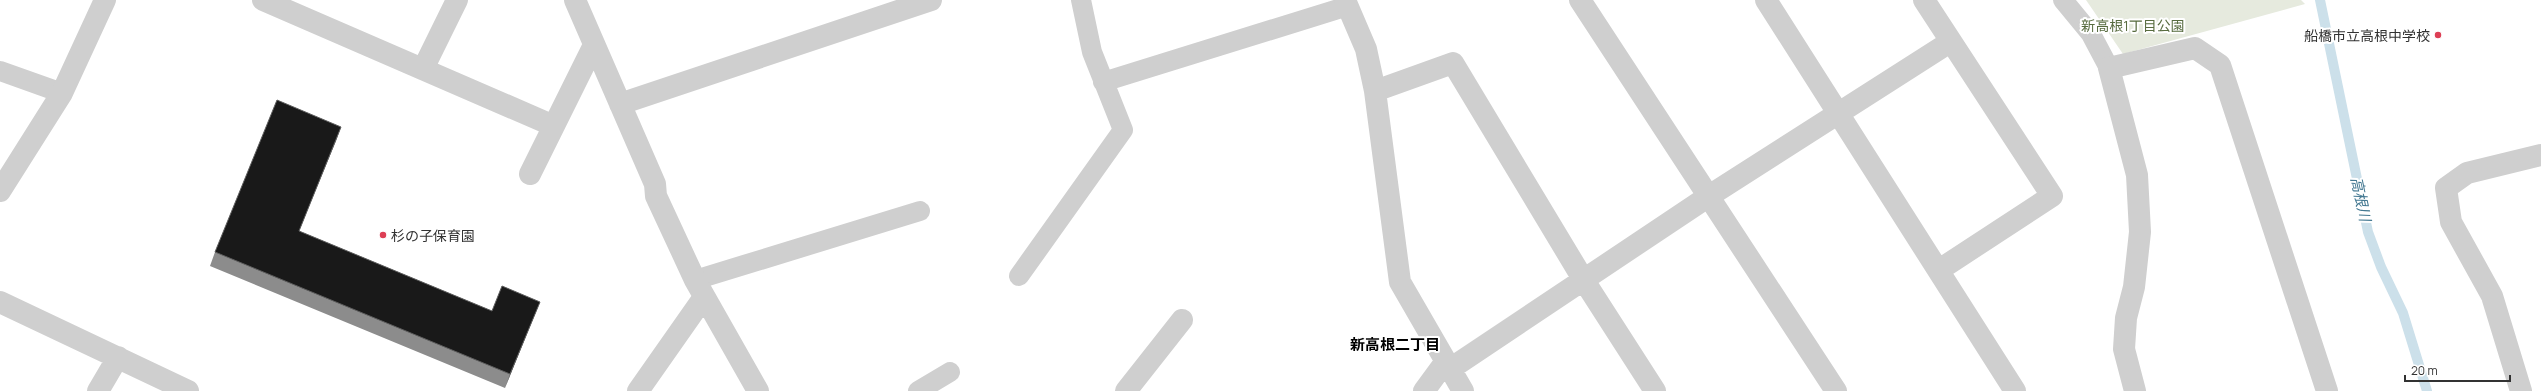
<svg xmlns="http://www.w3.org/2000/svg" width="2541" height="391" font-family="Manrope,'Noto Sans JP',sans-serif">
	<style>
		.park { fill: #e6eade }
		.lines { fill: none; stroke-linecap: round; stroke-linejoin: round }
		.stream { stroke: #cce0ea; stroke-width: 10 }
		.service { stroke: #cfcfcf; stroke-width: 20 }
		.minor { stroke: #cfcfcf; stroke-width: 22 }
		.wall { fill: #8c8c8c }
		.shaded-wall { fill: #5e5e5e }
		.building { fill: #191919; stroke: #5e5e5e }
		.poi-dot { fill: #dd3f55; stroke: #fff; stroke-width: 1.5 }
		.labels { text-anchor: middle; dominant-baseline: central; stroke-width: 4; stroke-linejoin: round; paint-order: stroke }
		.park-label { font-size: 14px; fill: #586c40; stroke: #fff }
		.poi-label { font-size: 14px; fill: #323232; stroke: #fff; text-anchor: end }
		.water-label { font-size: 15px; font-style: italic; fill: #437891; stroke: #fff }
		.neighbourhood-label { font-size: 15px; font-weight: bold; fill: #000; stroke: #fff }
	</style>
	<rect width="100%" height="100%" fill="#fff"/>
	<path class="park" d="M 2086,0 L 2301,0 L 2305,4 L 2123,54 Z"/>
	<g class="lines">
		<path class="stream" d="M 2320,0 L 2368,232 L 2381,267 L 2403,313 L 2427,391"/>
		<path class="service" d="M 2063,0 L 2091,34 L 2109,68
			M 0,71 L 62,93
			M 1103,82 L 1348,6
			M 1019,276 L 1123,130 L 1092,52 L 1081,0
			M 695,280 L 920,211
			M 918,391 L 950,372"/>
		<path class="minor" d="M 263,0 L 554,126
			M 575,0 L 655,184 L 656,196 L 695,280 L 758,391
			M 1345,0 L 1366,49 L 1375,91 L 1400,282 L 1463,391
			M 1580,0 L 1836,391
			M 1766,0 L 2015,391
			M 1924,0 L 2052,196 L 1939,270
			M 423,69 L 457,0
			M 1375,91 L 1453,63 L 1583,279 L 1655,391
			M 620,104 L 931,0
			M 530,174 L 594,45
			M 0,191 L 62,93 L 105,0
			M 0,302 L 188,391
			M 1450,369 L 1709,196 L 1950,42
			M 98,391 L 118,357
			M 638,391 L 704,297
			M 1126,391 L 1182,320
			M 1424,391 L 1446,361
			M 2135,391 L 2124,349 L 2126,318 L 2134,287 L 2140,232 L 2137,175 L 2109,68 L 2195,48 L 2220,65 L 2327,391
			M 2521,391 L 2492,296 L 2451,222 L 2446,188 L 2467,173 L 2541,155"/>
	</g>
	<path class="wall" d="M 341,127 L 299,231 L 492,311 L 540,302 L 505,388 L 210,266 L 215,252 Z"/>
	<path class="shaded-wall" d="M 341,127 L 336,141 L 293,245 L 299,231 Z
		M 540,302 L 534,316 L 505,388 L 510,374 Z"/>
	<path class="building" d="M 277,100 L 341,127 L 299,231 L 492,311 L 502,286 L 540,302 L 510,374 L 215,252 Z"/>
	<g class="poi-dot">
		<circle cx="2438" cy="35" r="4"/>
		<circle cx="383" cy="235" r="4"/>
	</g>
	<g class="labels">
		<g class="park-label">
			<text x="2133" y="25">新高根1丁目公園</text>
		</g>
		<g class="poi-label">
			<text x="2430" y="35">船橋市立高根中学校</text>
			<text x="391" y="235" text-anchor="start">杉の子保育園</text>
		</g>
		<g class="water-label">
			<text transform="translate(2361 199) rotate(78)">高根川</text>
		</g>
		<g class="neighbourhood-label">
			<text x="1395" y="344">新高根二丁目</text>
		</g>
	</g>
	<path d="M2405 375v6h105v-6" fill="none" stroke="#323232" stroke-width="2"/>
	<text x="2411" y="375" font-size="12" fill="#323232" stroke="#ffffff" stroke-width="3" paint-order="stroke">20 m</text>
</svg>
